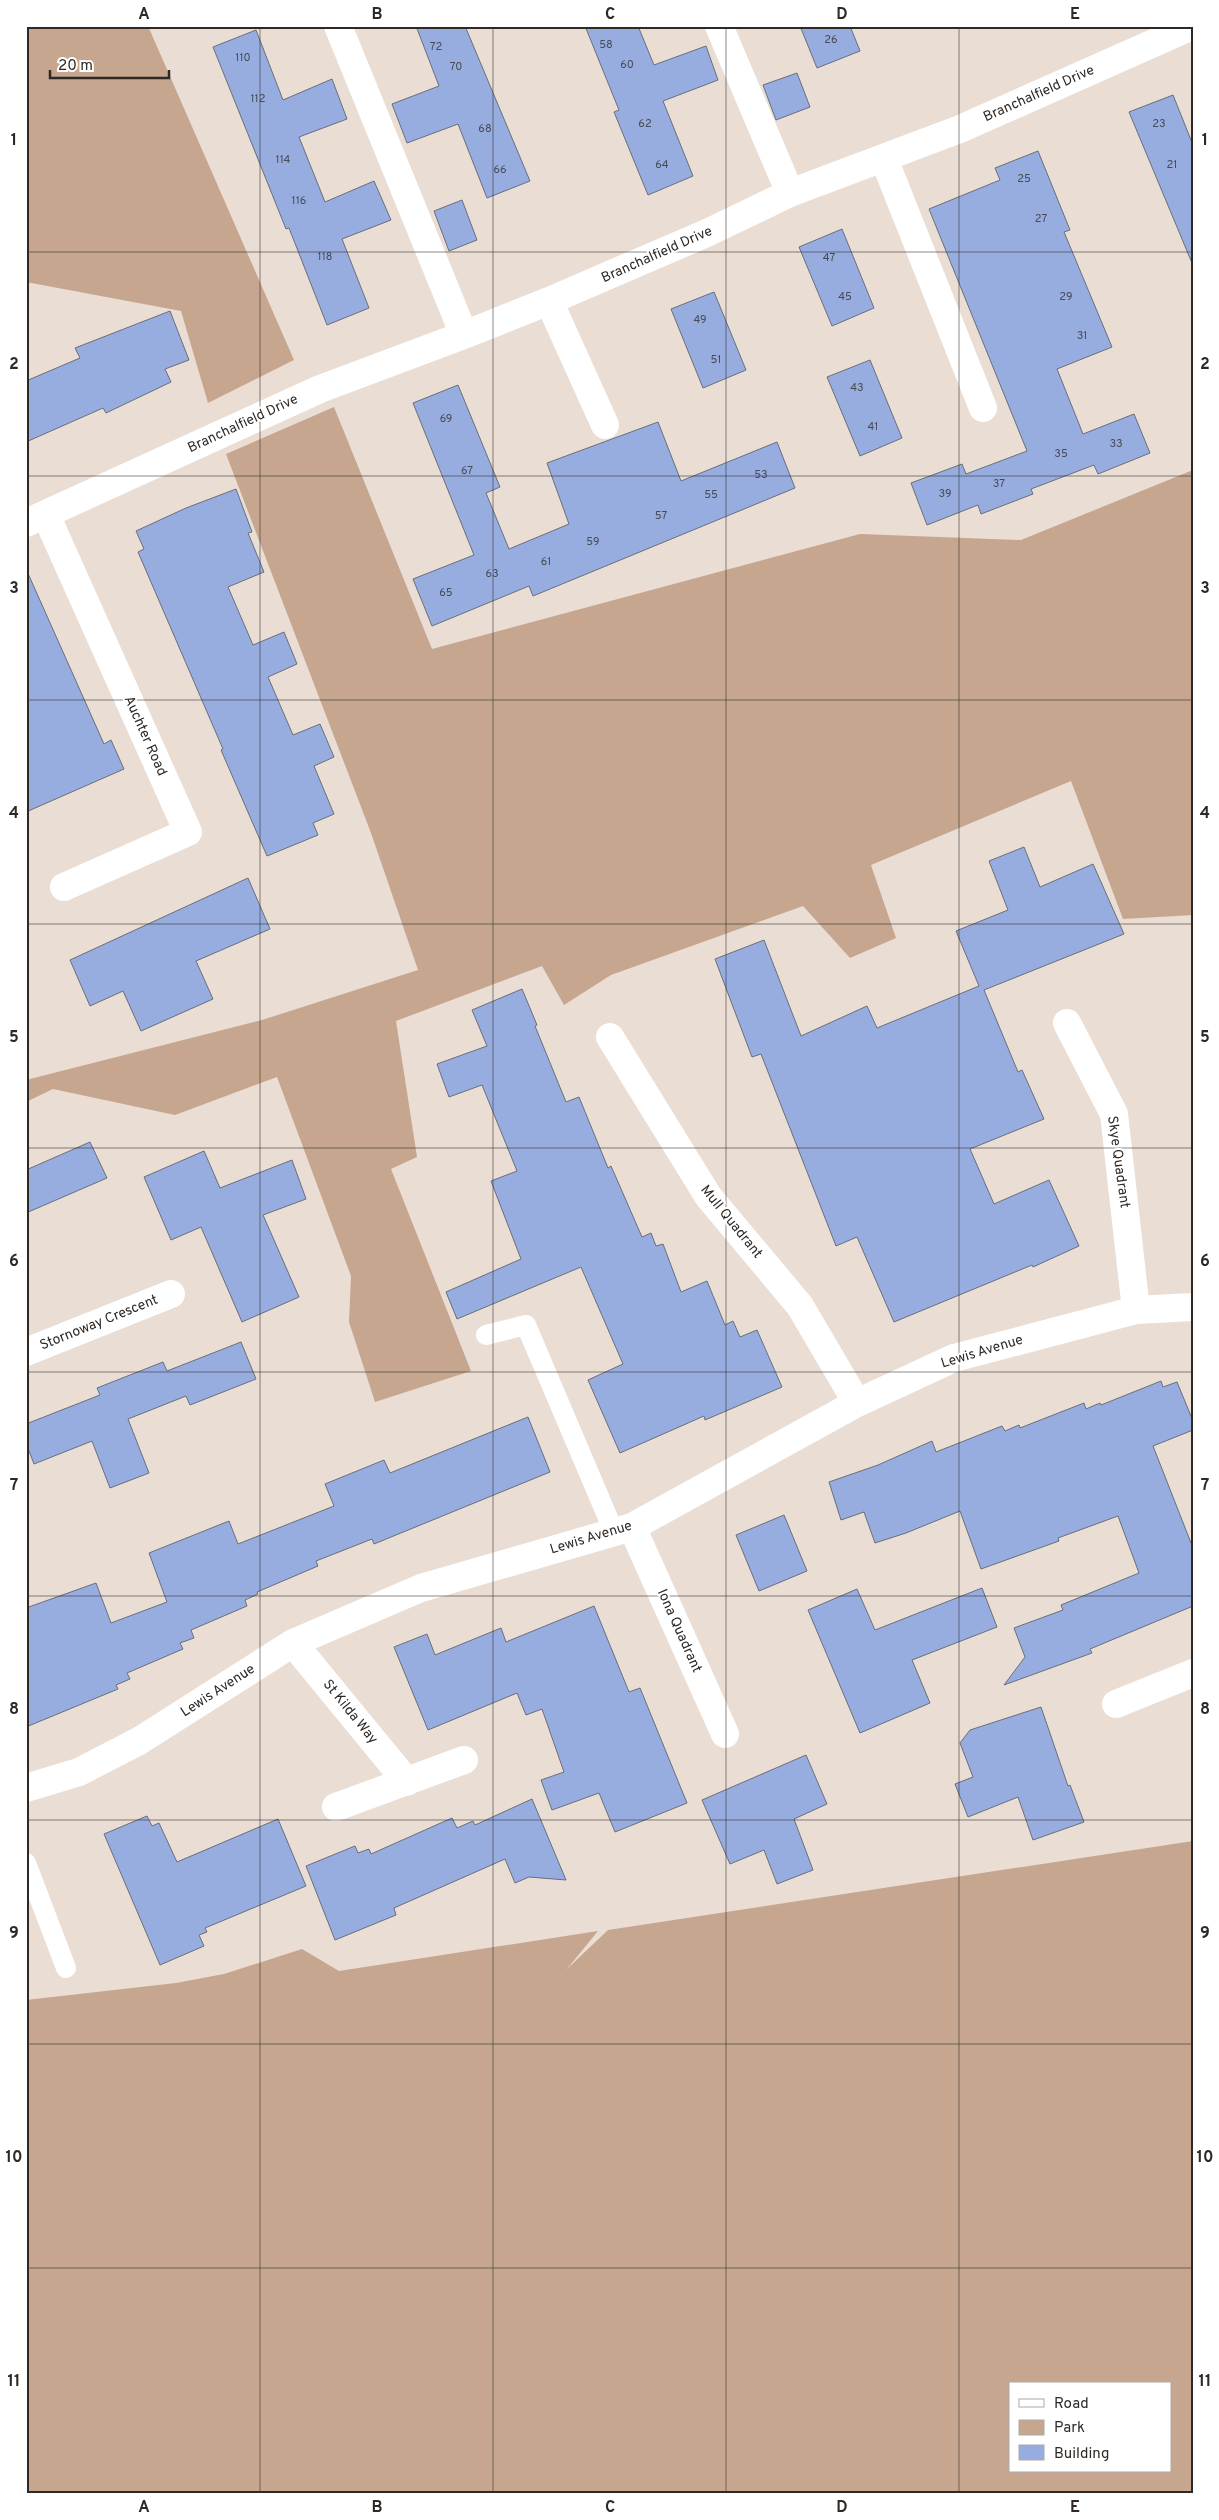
<svg xmlns="http://www.w3.org/2000/svg" width="1219" height="2520" font-family="Overpass,sans-serif">
	<style>
		.green { fill: #c6a68f; fill-rule: evenodd }
		.building { fill: #97ade0; stroke: #696e7a }
		.lines { fill: none; stroke-linecap: round; stroke-linejoin: round }
		.lane { stroke: #fff; stroke-width: 20 }
		.street { stroke: #fff; stroke-width: 28 }
		.grid { fill: none; stroke: #2e2925; stroke-width: 1; stroke-opacity: 0.55 }
		.labels { text-anchor: middle; dominant-baseline: central; stroke-width: 4; stroke-linejoin: round; paint-order: stroke }
		.number-label { font-size: 11px; fill: #484a54 }
		.street-label { font-size: 14px; fill: #2e2925; stroke: #fff }
		.neatline { fill: none; stroke: #2e2925; stroke-width: 2 }
		.grid-label { font-size: 16px; text-anchor: middle; font-weight: bold; fill: #2e2925 }
	</style>
	<rect width="100%" height="100%" fill="#eaddd4"/>
	<path class="green" d="M 26,26 L 148,26 L 294,360 L 208,403 L 181,311 L 26,282 Z
		M 334,407 L 432,649 L 860,534 L 1021,540 L 1193,470 L 1193,915 L 1123,919 L 1071,781 L 871,865 L 896,938 L 850,958 L 803,906 L 611,975 L 564,1005 L 542,966 L 396,1021 L 417,1157 L 391,1169 L 471,1371 L 375,1402 L 349,1322 L 351,1276 L 277,1077 L 175,1115 L 53,1089 L 26,1102 L 26,1080 L 262,1020 L 418,970 L 371,833 L 226,454 Z
		M 1193,1841 L 1193,2494 L 26,2494 L 26,2000 L 176,1983 L 224,1974 L 302,1949 L 339,1971 L 598,1931 L 567,1969 L 608,1930 ZM 1010,2384 L 1170,2384 L 1170,2471 L 1010,2471 Z"/>
	<path class="building" d="M 416,26 L 465,26 L 530,181 L 487,198 L 458,124 L 407,143 L 392,104 L 439,86 Z
		M 585,26 L 638,26 L 654,65 L 706,46 L 718,80 L 663,101 L 693,176 L 648,195 L 614,112 L 619,110 Z
		M 800,26 L 850,26 L 860,51 L 817,68 Z
		M 256,30 L 283,100 L 332,79 L 347,119 L 299,137 L 325,202 L 374,181 L 391,220 L 342,239 L 369,308 L 327,325 L 289,228 L 286,229 L 213,47 Z
		M 797,73 L 810,107 L 776,120 L 763,85 Z
		M 1173,95 L 1193,145 L 1192,263 L 1129,112 Z
		M 1038,151 L 1070,230 L 1064,232 L 1112,347 L 1057,369 L 1083,434 L 1134,414 L 1150,453 L 1098,474 L 1094,465 L 1031,489 L 1033,494 L 981,514 L 978,505 L 927,525 L 911,483 L 962,464 L 966,474 L 1027,451 L 929,209 L 1000,180 L 995,168 Z
		M 462,200 L 477,240 L 449,251 L 434,211 Z
		M 842,229 L 874,308 L 832,326 L 799,247 Z
		M 714,292 L 746,370 L 703,388 L 671,309 Z
		M 170,311 L 189,360 L 165,369 L 171,382 L 106,413 L 103,408 L 26,442 L 26,381 L 80,358 L 75,348 Z
		M 870,360 L 902,438 L 860,456 L 827,377 Z
		M 458,385 L 500,487 L 486,493 L 509,549 L 569,524 L 547,463 L 658,422 L 681,481 L 777,442 L 795,488 L 533,596 L 529,586 L 432,626 L 413,579 L 474,555 L 413,403 Z
		M 236,489 L 252,532 L 248,533 L 264,572 L 228,587 L 253,645 L 284,632 L 297,664 L 268,677 L 293,735 L 320,724 L 334,757 L 314,766 L 334,814 L 313,823 L 318,835 L 267,856 L 221,750 L 223,749 L 138,552 L 144,549 L 136,531 L 186,508 Z
		M 26,569 L 104,744 L 111,740 L 124,769 L 26,812 Z
		M 1024,847 L 1040,887 L 1093,864 L 1124,934 L 984,990 L 1018,1072 L 1022,1070 L 1044,1119 L 970,1149 L 994,1204 L 1049,1180 L 1079,1246 L 1033,1267 L 1032,1265 L 894,1322 L 857,1237 L 836,1246 L 761,1054 L 752,1057 L 715,959 L 764,940 L 801,1036 L 867,1006 L 877,1028 L 979,986 L 956,931 L 1008,910 L 989,861 Z
		M 248,878 L 270,929 L 196,961 L 213,999 L 141,1031 L 123,991 L 90,1006 L 70,960 Z
		M 522,989 L 537,1025 L 535,1026 L 566,1102 L 579,1097 L 608,1168 L 611,1166 L 642,1237 L 651,1233 L 656,1246 L 663,1244 L 681,1292 L 707,1281 L 725,1325 L 733,1321 L 740,1337 L 757,1330 L 782,1387 L 705,1420 L 704,1416 L 620,1453 L 588,1380 L 623,1364 L 581,1267 L 457,1319 L 446,1292 L 521,1259 L 491,1181 L 517,1171 L 482,1085 L 449,1097 L 437,1064 L 487,1046 L 472,1010 Z
		M 90,1142 L 107,1178 L 26,1213 L 26,1170 Z
		M 204,1151 L 220,1188 L 292,1160 L 306,1199 L 263,1215 L 299,1297 L 242,1322 L 201,1227 L 171,1240 L 144,1177 Z
		M 241,1342 L 256,1379 L 190,1405 L 186,1396 L 128,1419 L 149,1473 L 110,1488 L 92,1441 L 34,1464 L 26,1443 L 26,1424 L 100,1395 L 97,1388 L 163,1362 L 167,1371 Z
		M 1161,1381 L 1163,1387 L 1177,1382 L 1193,1421 L 1193,1430 L 1153,1446 L 1193,1548 L 1193,1606 L 1090,1649 L 1092,1653 L 1004,1685 L 1025,1657 L 1014,1628 L 1063,1610 L 1061,1605 L 1139,1573 L 1118,1516 L 1058,1538 L 1059,1541 L 981,1569 L 960,1511 L 906,1533 L 875,1543 L 864,1512 L 841,1520 L 829,1482 L 878,1465 L 932,1441 L 936,1452 L 1002,1426 L 1005,1431 L 1019,1425 L 1020,1428 L 1084,1403 L 1086,1409 L 1100,1403 L 1101,1405 Z
		M 528,1417 L 550,1472 L 374,1544 L 372,1539 L 316,1561 L 318,1566 L 257,1592 L 258,1594 L 245,1600 L 247,1606 L 191,1630 L 194,1638 L 180,1643 L 183,1649 L 127,1673 L 130,1679 L 116,1685 L 118,1689 L 26,1727 L 26,1608 L 96,1583 L 111,1623 L 167,1602 L 149,1553 L 229,1521 L 238,1544 L 334,1506 L 325,1484 L 384,1460 L 390,1473 Z
		M 784,1515 L 807,1571 L 759,1591 L 736,1535 Z
		M 982,1588 L 997,1627 L 912,1660 L 930,1703 L 860,1733 L 808,1610 L 857,1589 L 875,1630 Z
		M 594,1606 L 629,1692 L 640,1688 L 687,1803 L 615,1832 L 599,1793 L 552,1810 L 541,1780 L 564,1772 L 542,1709 L 526,1715 L 517,1693 L 428,1730 L 394,1647 L 427,1634 L 435,1655 L 501,1628 L 506,1642 Z
		M 1041,1707 L 1068,1786 L 1070,1785 L 1084,1822 L 1033,1840 L 1018,1797 L 968,1817 L 955,1784 L 973,1777 L 960,1743 L 970,1730 Z
		M 806,1755 L 827,1804 L 794,1819 L 813,1870 L 777,1884 L 764,1850 L 730,1864 L 702,1800 Z
		M 532,1799 L 566,1880 L 529,1877 L 515,1883 L 505,1859 L 394,1908 L 396,1915 L 335,1940 L 306,1866 L 355,1846 L 358,1853 L 369,1849 L 371,1854 L 452,1818 L 457,1828 L 473,1821 L 475,1825 Z
		M 147,1816 L 152,1826 L 159,1823 L 177,1862 L 278,1819 L 306,1886 L 205,1928 L 207,1932 L 199,1935 L 204,1946 L 160,1965 L 104,1834 Z"/>
	<g class="lines">
		<path class="lane" d="M 486,1335 L 526,1325 L 614,1532
			M 26,1863 L 66,1968"/>
		<path class="street" d="M 338,26 L 464,335
			M 719,26 L 790,193
			M 884,159 L 983,408
			M 549,301 L 605,425
			M 46,515 L 188,832 L 64,887
			M 26,523 L 320,389 L 464,335 L 549,301 L 709,232 L 790,193 L 960,129 L 1192,26
			M 1067,1023 L 1114,1114 L 1136,1310
			M 610,1037 L 708,1196 L 800,1306 L 857,1403
			M 26,1352 L 171,1294
			M 632,1527 L 725,1734
			M 293,1643 L 407,1782
			M 1116,1704 L 1193,1673
			M 26,1788 L 79,1772 L 139,1741 L 293,1643 L 421,1588 L 632,1527 L 857,1403 L 954,1358 L 1136,1310 L 1193,1307
			M 336,1807 L 464,1760"/>
	</g>
	<path class="grid" d="M 260,26 L 260,2494M 493,26 L 493,2494M 726,26 L 726,2494M 959,26 L 959,2494M 26,252 L 1193,252M 26,476 L 1193,476M 26,700 L 1193,700M 26,924 L 1193,924M 26,1148 L 1193,1148M 26,1372 L 1193,1372M 26,1596 L 1193,1596M 26,1820 L 1193,1820M 26,2044 L 1193,2044M 26,2268 L 1193,2268"/>
	<g class="labels">
		<g class="number-label">
			<text x="831" y="40">26</text>
			<text x="606" y="45">58</text>
			<text x="436" y="47">72</text>
			<text x="243" y="58">110</text>
			<text x="627" y="65">60</text>
			<text x="456" y="67">70</text>
			<text x="258" y="99">112</text>
			<text x="645" y="124">62</text>
			<text x="1159" y="124">23</text>
			<text x="485" y="129">68</text>
			<text x="283" y="160">114</text>
			<text x="662" y="165">64</text>
			<text x="1172" y="165">21</text>
			<text x="500" y="170">66</text>
			<text x="1024" y="179">25</text>
			<text x="299" y="201">116</text>
			<text x="1041" y="219">27</text>
			<text x="325" y="257">118</text>
			<text x="829" y="258">47</text>
			<text x="845" y="297">45</text>
			<text x="1066" y="297">29</text>
			<text x="700" y="320">49</text>
			<text x="1082" y="336">31</text>
			<text x="716" y="360">51</text>
			<text x="857" y="388">43</text>
			<text x="446" y="419">69</text>
			<text x="873" y="427">41</text>
			<text x="1116" y="444">33</text>
			<text x="1061" y="454">35</text>
			<text x="467" y="471">67</text>
			<text x="761" y="475">53</text>
			<text x="999" y="484">37</text>
			<text x="945" y="494">39</text>
			<text x="711" y="495">55</text>
			<text x="661" y="516">57</text>
			<text x="593" y="542">59</text>
			<text x="546" y="562">61</text>
			<text x="492" y="574">63</text>
			<text x="446" y="593">65</text>
		</g>
		<g class="street-label">
			<text transform="translate(1039 94) rotate(-24)">Branchalfield Drive</text>
			<text transform="translate(657 255) rotate(-24)">Branchalfield Drive</text>
			<text transform="translate(243 424) rotate(-25)">Branchalfield Drive</text>
			<text transform="translate(145 736) rotate(66)">Auchter Road</text>
			<text transform="translate(1118 1162) rotate(82)">Skye Quadrant</text>
			<text transform="translate(731 1222) rotate(51)">Mull Quadrant</text>
			<text transform="translate(99 1323) rotate(-22)">Stornoway Crescent</text>
			<text transform="translate(982 1352) rotate(-17)">Lewis Avenue</text>
			<text transform="translate(591 1538) rotate(-17)">Lewis Avenue</text>
			<text transform="translate(679 1631) rotate(66)">Iona Quadrant</text>
			<text transform="translate(218 1691) rotate(-33)">Lewis Avenue</text>
			<text transform="translate(350 1712) rotate(51)">St Kilda Way</text>
		</g>
	</g>
	<rect width="1219" height="2520" fill="none" stroke="#ffffff" stroke-width="55"/>
	<rect x="1009" y="2382" width="162" height="90" fill="#ffffff" stroke="#aba9a8"/>
	<rect x="1019" y="2399" width="25" height="8" fill="#ffffff" stroke="#aba9a8"/>
	<text x="1054" y="2408" font-size="15" fill="#2e2925">Road</text>
	<rect x="1019" y="2420" width="25" height="15" fill="#c6a68f" stroke="#aba9a8"/>
	<text x="1054" y="2432" font-size="15" fill="#2e2925">Park</text>
	<rect x="1019" y="2445" width="25" height="15" fill="#97ade0" stroke="#aba9a8"/>
	<text x="1054" y="2458" font-size="15" fill="#2e2925">Building</text>
	<path d="M50 70v8h119v-8" fill="none" stroke="#2e2925" stroke-width="2.5"/>
	<text x="58" y="70" font-size="15" fill="#2e2925" stroke="#ffffff" stroke-width="4" paint-order="stroke">20 m</text>
	<rect x="28" y="28" width="1164" height="2464" class="neatline"/>
	<g class="grid-label">
		<text x="144" y="19">A</text>
		<text x="377" y="19">B</text>
		<text x="610" y="19">C</text>
		<text x="842" y="19">D</text>
		<text x="1075" y="19">E</text>
		<text x="14" y="145">1</text>
		<text x="1205" y="145">1</text>
		<text x="14" y="369">2</text>
		<text x="1205" y="369">2</text>
		<text x="14" y="593">3</text>
		<text x="1205" y="593">3</text>
		<text x="14" y="818">4</text>
		<text x="1205" y="818">4</text>
		<text x="14" y="1042">5</text>
		<text x="1205" y="1042">5</text>
		<text x="14" y="1266">6</text>
		<text x="1205" y="1266">6</text>
		<text x="14" y="1490">7</text>
		<text x="1205" y="1490">7</text>
		<text x="14" y="1714">8</text>
		<text x="1205" y="1714">8</text>
		<text x="14" y="1938">9</text>
		<text x="1205" y="1938">9</text>
		<text x="14" y="2162">10</text>
		<text x="1205" y="2162">10</text>
		<text x="14" y="2386">11</text>
		<text x="1205" y="2386">11</text>
		<text x="144" y="2512">A</text>
		<text x="377" y="2512">B</text>
		<text x="610" y="2512">C</text>
		<text x="842" y="2512">D</text>
		<text x="1075" y="2512">E</text>
	</g>
</svg>
